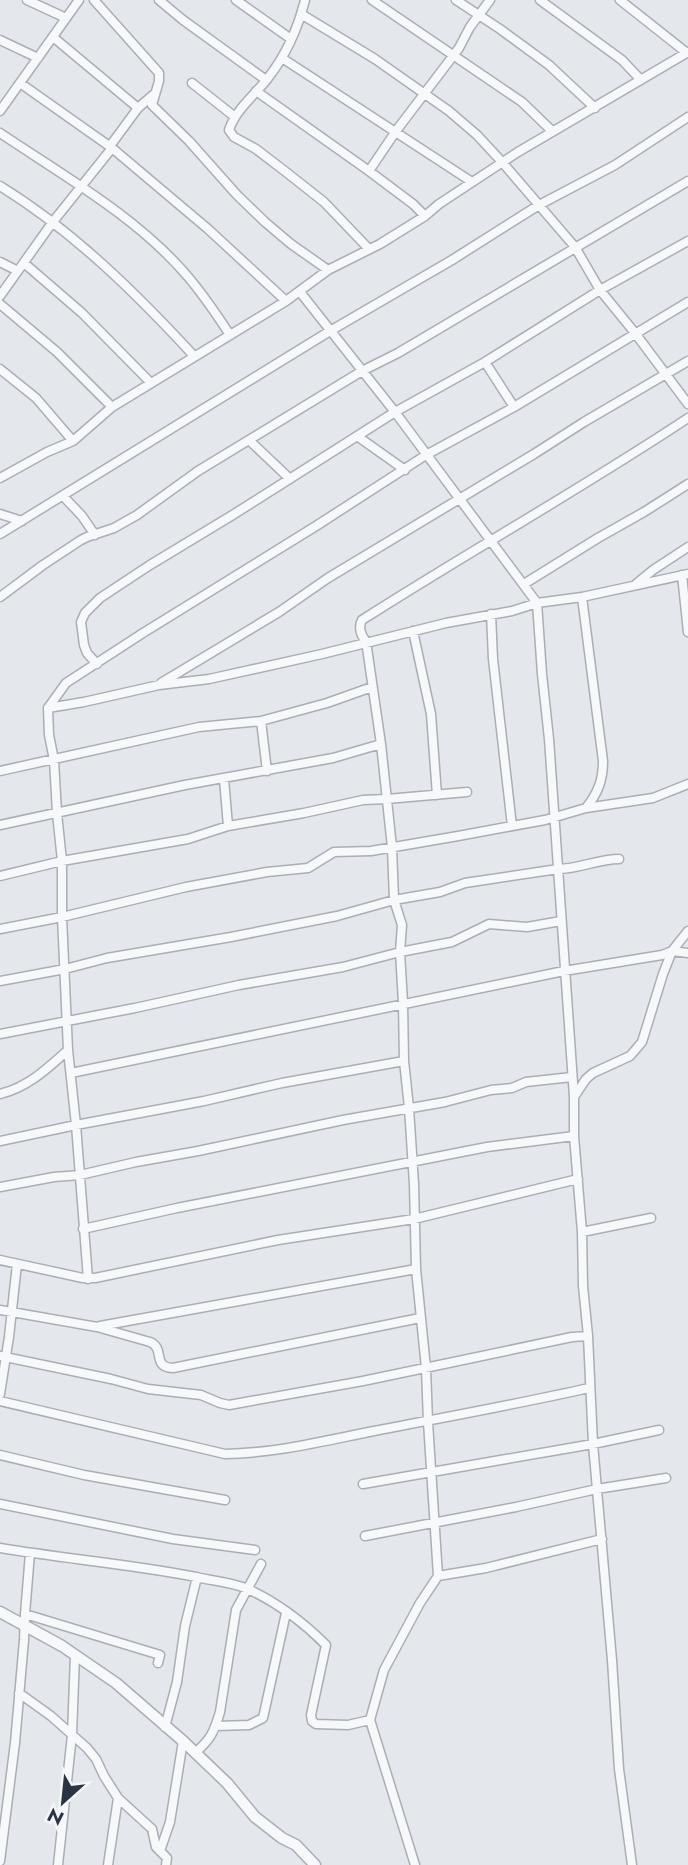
<svg xmlns="http://www.w3.org/2000/svg" width="688" height="1865" font-family="Jost,sans-serif">
	<style>
		.lines { fill: none; stroke-linecap: round; stroke-linejoin: round }
		.minor-casing { stroke: #a9aeb7; stroke-width: 11 }
		.tertiary-casing { stroke: #a9aeb7; stroke-width: 13 }
		.minor { stroke: #f7f8fa; stroke-width: 8 }
		.tertiary { stroke: #f7f8fa; stroke-width: 10 }
	</style>
	<rect width="100%" height="100%" fill="#e4e7ec"/>
	<g class="lines">
		<g class="minor-casing">
			<path id="minor" d="M 27,0 L 66,18
				M 94,0 L 159,73 L 159,81 L 152,105 L 189,141 L 237,195 L 265,222 L 291,244 L 328,270
				M 159,0 L 183,20 L 266,80
				M 236,0 L 291,39
				M 305,0 C 298,28 286,55 268,78 C 255,95 236,109 229,130 L 234,137 L 256,149 L 286,172 L 324,202 L 369,249
				M 372,0 L 522,102 L 552,131
				M 456,0 L 500,29 L 549,65 L 595,108
				M 540,0 L 622,60 L 641,80
				M 620,0 L 687,53
				M 301,14 L 375,59 L 449,111 L 477,135 L 502,162 L 575,247 L 600,290 L 635,333 L 688,404
				M 53,37 L 138,108
				M 0,40 L 38,58
				M 282,58 L 472,182
				M 20,83 L 112,148 L 208,229 L 286,301
				M 192,83 L 235,117
				M 256,91 L 369,171 L 413,204 L 425,216
				M 0,111 L 79,0
				M 0,133 C 64,176 139,218 189,278 C 204,296 217,315 230,335
				M 110,146 L 138,108 L 153,95
				M 369,171 L 396,131 L 459,48 L 470,27 L 490,0
				M 0,186 C 73,231 136,293 194,356
				M 0,262 L 18,271
				M 24,263 L 82,313 L 151,383
				M 300,292 L 395,412 L 537,603 L 582,597 L 688,574
				M 0,296 L 52,223 L 112,148
				M 0,304 L 57,352 L 112,407
				M 485,362 L 514,407
				M 0,369 L 36,398 L 73,441
				M 357,436 L 405,470
				M 250,441 L 290,479
				M 0,478 L 47,452 L 73,441 L 112,407 L 286,301 L 328,270 L 380,244 L 425,216 L 439,204 L 518,152 L 688,52
				M 63,496 L 82,516 L 95,535
				M 0,514 L 22,521
				M 0,534 L 330,331 L 452,260 L 539,205 L 615,165 L 688,117
				M 682,575 L 688,632
				M 524,584 L 598,538 L 644,512 L 688,484
				M 636,584 L 653,570 L 688,547
				M 0,597 L 43,565 L 81,540 L 87,537 L 114,528 L 137,515 L 198,471 L 362,371 L 398,353 L 688,181
				M 582,597 L 603,761 C 603,780 598,793 586,808
				M 491,614 L 493,659 L 512,826
				M 413,631 L 431,714 L 437,795
				M 97,664 L 87,653 L 84,645 L 81,622 L 85,613 L 100,598 L 150,565 L 231,516 L 395,412 L 485,362 L 600,290 L 688,241
				M 161,683 L 279,612 L 328,578 L 534,454 L 584,422 L 688,361
				M 48,708 L 84,702 L 159,685 L 209,679 L 322,654 L 446,623 L 512,611 L 537,603 L 542,674 L 549,739 L 574,1097
				M 261,721 L 267,771
				M 0,771 L 199,727 L 261,721 L 327,703 L 372,687
				M 224,779 L 228,826
				M 0,825 L 185,785 L 333,758 L 381,744
				M 0,876 L 62,861 L 188,839 L 228,826 L 304,813 L 363,800 L 387,799 L 467,792
				M 0,929 L 62,917 L 186,887 L 267,872 L 308,868 L 334,852 L 371,851 L 458,836 L 545,820 L 586,808 L 653,798 L 688,784
				M 0,981 L 65,969 L 107,958 L 231,937 L 337,916 L 394,900 L 440,892 L 465,883 L 558,869 C 579,869 598,859 619,859
				M 0,1034 L 135,1008 L 239,985 L 343,967 L 400,952 L 452,942 L 489,924 L 527,927 L 561,921
				M 71,1073 L 564,971 L 662,955 L 672,951 L 688,953
				M 0,1094 C 28,1087 47,1069 68,1050
				M 0,1141 L 76,1125 L 204,1101 L 282,1083 L 404,1061
				M 0,1187 L 54,1177 L 80,1175 L 136,1162 L 198,1151 L 343,1120 L 445,1102 L 491,1090 L 512,1088 L 526,1082 L 572,1077
				M 83,1229 L 177,1208 L 487,1147 L 574,1136
				M 582,1232 L 651,1218
				M 0,1260 L 83,1278 L 95,1278 L 278,1240 L 414,1219 L 578,1179
				M 88,1279 L 76,1125 L 68,1050 L 62,917 L 62,861 L 57,813 L 54,760 L 49,735 L 48,708 L 66,683 L 143,633 L 316,526 L 426,455 L 514,407 L 688,302
				M 0,1310 L 97,1327 L 150,1342 C 166,1349 151,1367 173,1368 L 420,1318
				M 100,1326 L 416,1269
				M 0,1356 L 111,1379 L 148,1389 L 201,1395 L 220,1403 L 229,1405 L 363,1381 L 572,1337 L 588,1336
				M 0,1394 L 9,1337 L 17,1264
				M 0,1401 L 225,1454 C 277,1453 324,1441 374,1431 C 446,1417 518,1404 589,1388
				M 0,1455 L 84,1475 L 225,1500
				M 363,1484 L 593,1444 L 659,1430
				M 0,1504 L 173,1539 L 255,1550
				M 365,1536 L 516,1507 L 597,1489 L 666,1478
				M 0,1548 C 65,1559 131,1564 196,1577 C 213,1581 231,1582 248,1589 C 276,1602 304,1623 326,1645 L 311,1715 L 312,1721 L 316,1724 L 348,1725 L 370,1720
				M 438,1576 L 486,1568 L 602,1539
				M 25,1614 L 160,1655 L 158,1663
				M 19,1693 L 51,1716 L 87,1748 L 96,1759 L 104,1776 L 118,1798 L 152,1829 L 156,1847 L 167,1858 L 166,1865
				M 216,1726 L 249,1725 L 263,1718 L 286,1613
				M 165,1727 L 177,1682 L 185,1626 L 197,1577
				M 195,1753 C 211,1739 214,1732 220,1712 L 236,1610 L 261,1564
				M 160,1851 L 170,1822 L 183,1741
				M 0,1861 L 15,1743 L 24,1640 L 25,1614 L 30,1553
				M 58,1865 L 72,1735 L 75,1655
				M 108,1865 L 118,1798
				M 415,1865 L 370,1720 L 384,1670 L 420,1603 L 438,1576 L 428,1422 L 426,1368 L 416,1269 L 414,1184 L 409,1108 L 404,1061 L 403,1003 L 400,952 L 402,925 L 394,900 L 392,847 L 381,744 L 366,641 C 361,636 358,627 362,620 C 470,551 581,489 688,418
				M 632,1865 L 619,1769 L 612,1660 L 593,1444 L 588,1336 L 583,1286 L 582,1232 L 574,1136 L 574,1097 L 586,1079 L 593,1073 L 630,1056 L 642,1042 L 663,974 L 672,951 L 688,931"/>
		</g>
		<g class="tertiary-casing">
			<path id="tertiary" d="M 0,1612 L 62,1646 L 116,1683 L 183,1741 L 227,1783 L 255,1817 L 282,1838 L 296,1845 L 315,1865"/>
		</g>
		<use href="#minor" class="minor"/>
		<use href="#tertiary" class="tertiary"/>
	</g>
	<g transform="translate(63 1802) rotate(207)" stroke="#f4f6f9" stroke-width="5" paint-order="stroke">
	<path d="M0-5L12 26L0 18L-12 26Z" fill="#2b3445"/>
	<text y="-10" font-size="19" font-weight="bold" text-anchor="middle" fill="#2b3445">N</text>
	</g>
</svg>
